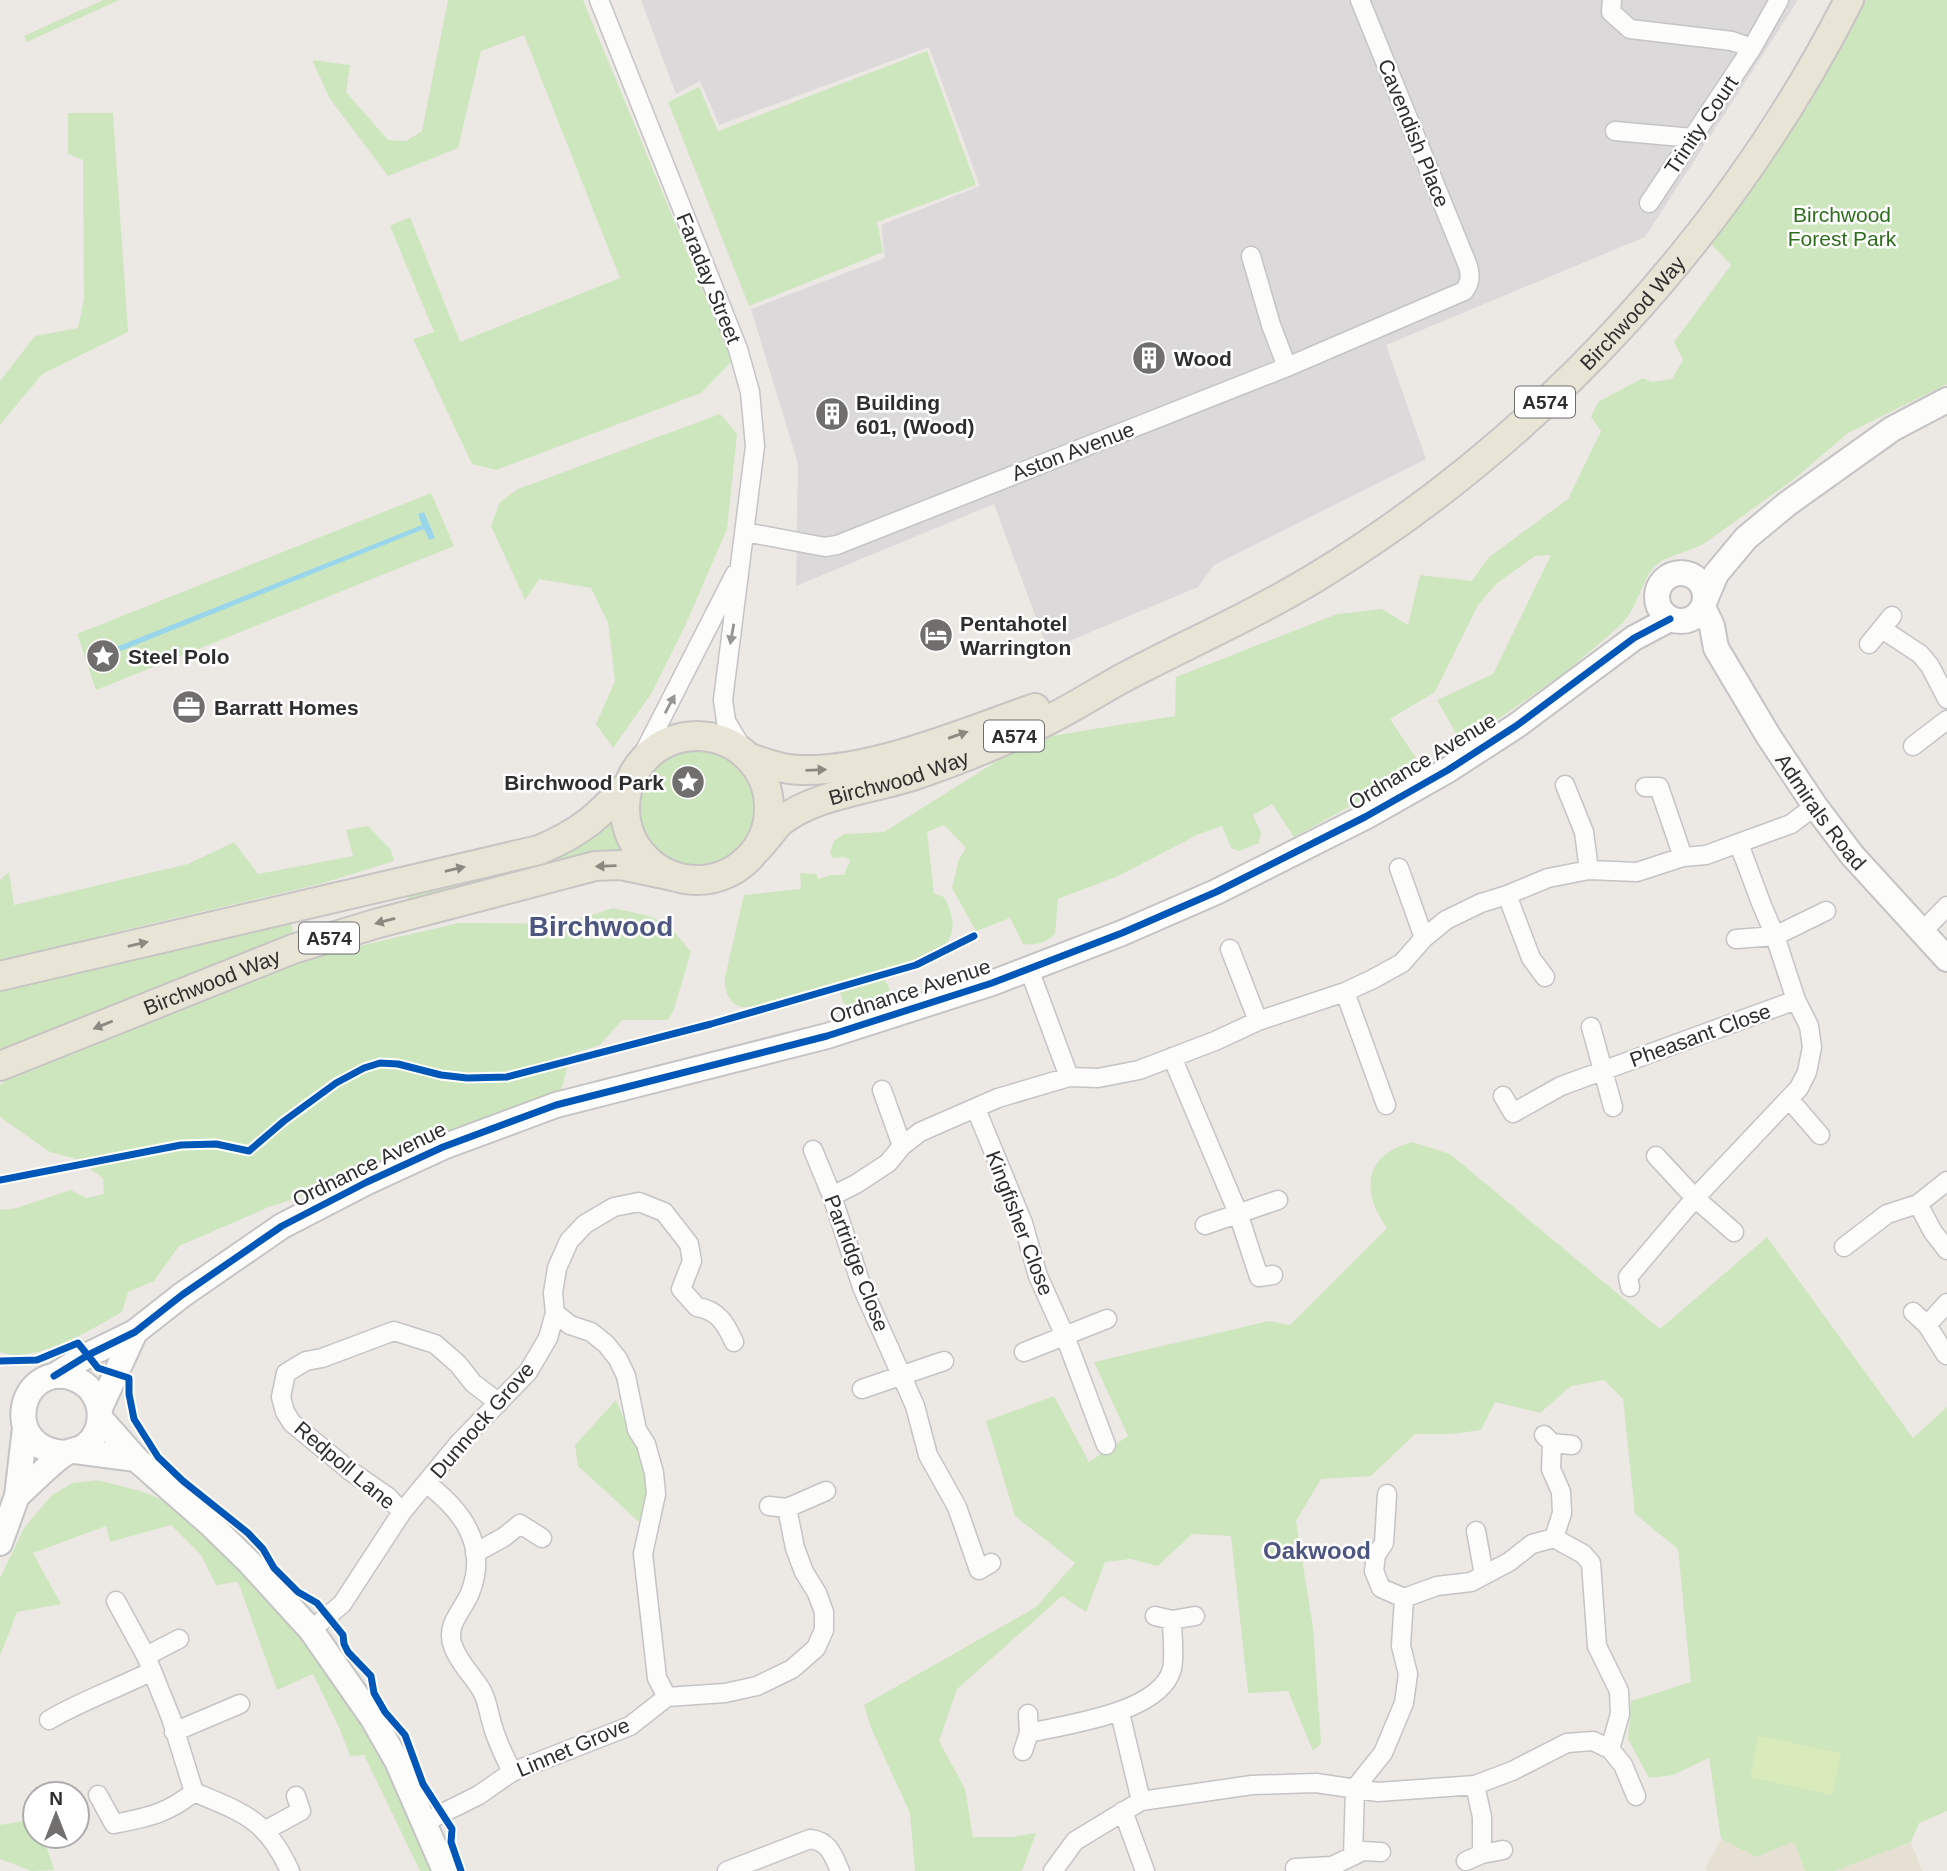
<svg xmlns="http://www.w3.org/2000/svg" width="1947" height="1871" font-family="Arial,sans-serif">
	<style>
		.industrial { fill: #dcd9db }
		.education { fill: #e6e0d3 }
		.green { fill: #cee6be }
		.pitch { fill: #d9eabb }
		.water { fill: #99d6ec }
		.lines { fill: none; stroke-linecap: round; stroke-linejoin: round }
		.street-casing { stroke: #c5c4c5; stroke-width: 21 }
		.secondary-casing { stroke: #c5c4c5; stroke-width: 28 }
		.primary-casing { stroke: #c6c5c4; stroke-width: 32 }
		.street { stroke: #fcfcfb; stroke-width: 18 }
		.secondary { stroke: #fcfcfb; stroke-width: 24 }
		.primary { stroke: #e8e4d6; stroke-width: 28 }
		.cycleway-casing { stroke: #fff; stroke-width: 11 }
		.cycleway { stroke: #0057b8; stroke-width: 7 }
		.oneway { fill: #959594 }
		.oneway2 { fill: #8b8982 }
		.labels { text-anchor: middle; dominant-baseline: central; stroke-width: 5; stroke-linejoin: round; paint-order: stroke }
		.shield { fill: #fff; stroke: #6d6d6d; stroke-width: 2 }
		.shield-label { font-size: 19px; font-weight: bold; fill: #2e2e2e }
		.street-label { font-size: 21px; fill: #2e2e2e; stroke: #fff }
		.park-label { font-size: 21px; fill: #2c6e1b; stroke: #fff }
		.poi-label { font-size: 21px; font-weight: bold; fill: #2e2e2e; stroke: #fff; text-anchor: start }
		.quarter-label { font-size: 24px; font-weight: bold; fill: #4d5680; stroke: #fff }
		.district-label { font-size: 28px; font-weight: bold; fill: #4d5680; stroke: #fff }
	</style>
	<rect width="100%" height="100%" fill="#ece8e4"/>
	<path class="industrial" d="M 641,0 L 1798,0 L 1645,237 L 1386,345 L 1426,459 L 1214,565 L 1198,587 L 1048,650 L 994,504 L 796,586 L 798,464 L 751,309 L 885,258 L 881,225 L 980,186 L 929,47 L 719,125 L 700,81 L 676,94 Z"/>
	<path class="education" d="M 1721,1839 L 1756,1857 L 1794,1842 L 1805,1871 L 1707,1871 L 1705,1869 Z
		M 1911,1842 L 1922,1871 L 1835,1871 Z"/>
	<path class="green" d="M 103,0 L 119,0 L 27,42 L 24,36 Z
		M 448,0 L 583,0 L 732,361 L 701,393 L 496,470 L 472,464 L 413,339 L 434,332 L 390,226 L 410,217 L 460,342 L 620,278 L 524,35 L 481,51 L 458,148 L 388,176 L 330,99 L 312,60 L 350,65 L 346,92 L 388,140 L 406,141 L 422,131 Z
		M 1856,0 L 1947,0 L 1947,384 L 1848,433 L 1793,480 L 1702,545 L 1663,560 L 1654,567 L 1648,575 L 1632,610 L 1621,625 L 1563,674 L 1462,744 L 1437,700 L 1493,674 L 1551,555 L 1535,556 L 1497,583 L 1478,605 L 1435,692 L 1390,719 L 1416,758 L 1409,774 L 1294,837 L 1272,804 L 1253,815 L 1261,833 L 1259,843 L 1238,851 L 1231,848 L 1222,826 L 1199,834 L 1118,876 L 1058,899 L 1055,934 C 1046,942 1036,946 1023,944 L 1010,918 L 976,931 L 952,888 L 959,859 L 966,848 L 944,825 L 927,832 L 934,894 L 944,897 C 973,951 923,960 881,972 L 891,992 L 887,1007 L 857,1013 L 843,1002 L 837,984 C 818,990 754,1012 738,1006 C 727,1001 724,987 725,977 L 744,895 L 801,889 L 800,873 L 816,874 L 818,879 L 831,875 L 844,875 L 850,860 L 844,857 L 833,858 L 830,852 L 834,841 L 844,834 L 884,832 L 1032,739 L 1175,716 L 1176,677 L 1337,614 L 1382,609 L 1408,625 L 1420,575 L 1472,581 L 1489,557 L 1568,499 L 1601,431 L 1591,417 L 1598,402 L 1643,378 L 1652,382 L 1672,379 L 1683,360 L 1674,342 L 1731,265 L 1706,239 Z
		M 927,51 L 976,185 L 877,222 L 883,252 L 749,306 L 668,102 L 699,87 L 718,131 Z
		M 68,113 L 113,113 L 128,332 L 42,374 L 0,425 L 0,381 L 35,336 L 78,328 L 84,299 L 83,160 L 68,154 Z
		M 720,414 L 737,434 L 727,529 L 685,626 L 651,694 L 613,748 L 596,724 L 615,681 L 608,623 L 591,588 L 539,579 L 525,600 L 491,526 L 500,502 L 518,489 Z
		M 431,493 L 454,546 L 96,690 L 77,634 Z
		M639 808a57 57 0 1 1 114 0a57 57 0 1 1-114 0Z
		M 610,821 L 620,853 L 409,903 L 406,891 Z
		M 368,826 L 391,850 L 394,861 L 320,884 L 103,935 L 63,951 L 0,963 L 0,880 L 9,872 L 14,905 L 188,864 L 234,842 L 258,874 L 353,856 L 346,830 Z
		M 613,908 C 656,918 663,915 691,952 L 674,1009 L 668,1020 L 622,1020 L 600,1045 L 571,1054 L 560,1094 L 401,1153 L 330,1187 L 269,1207 L 179,1246 L 154,1281 L 128,1292 L 122,1312 C 94,1328 32,1366 0,1352 L 0,1210 L 17,1208 L 71,1190 L 86,1198 L 104,1194 L 103,1178 L 76,1159 L 50,1152 L 0,1117 L 0,1085 L 16,1074 L 306,958 L 459,923 L 564,924 Z
		M 289,918 L 295,937 L 0,1050 L 0,988 Z
		M 1412,1142 L 1450,1154 L 1660,1329 L 1767,1237 L 1913,1438 L 1947,1407 L 1947,1811 L 1919,1823 L 1911,1842 L 1835,1871 L 1805,1871 L 1794,1842 L 1756,1857 L 1721,1839 L 1709,1758 L 1673,1775 L 1649,1778 L 1628,1739 L 1631,1701 L 1691,1682 L 1678,1549 L 1635,1514 L 1623,1399 L 1604,1380 L 1571,1386 L 1540,1413 L 1495,1402 L 1481,1430 L 1453,1434 L 1415,1434 L 1371,1476 L 1321,1479 L 1296,1521 L 1313,1628 L 1321,1744 L 1313,1751 L 1288,1691 L 1248,1693 L 1231,1536 L 1192,1534 L 1158,1566 L 1130,1559 L 1105,1562 L 1086,1612 L 1062,1596 L 957,1689 L 939,1741 L 965,1789 L 973,1837 L 1011,1837 L 1036,1833 L 1022,1871 L 915,1871 L 910,1813 L 871,1728 L 864,1705 L 1036,1607 L 1075,1563 L 1015,1516 L 986,1421 L 1054,1396 L 1089,1462 L 1128,1436 L 1094,1362 L 1269,1321 L 1290,1325 L 1387,1228 C 1360,1190 1364,1155 1412,1142 Z
		M 616,1400 L 625,1422 L 641,1447 L 647,1498 L 639,1522 L 578,1466 L 575,1445 Z
		M 98,1480 C 118,1486 145,1490 164,1501 C 188,1514 208,1537 228,1556 C 317,1645 388,1753 430,1871 L 420,1871 L 364,1755 L 350,1756 L 338,1725 L 313,1674 L 277,1690 L 238,1582 L 216,1585 L 201,1555 L 171,1525 L 110,1542 L 106,1526 L 33,1553 L 61,1604 L 17,1612 L 0,1656 L 0,1578 L 24,1528 L 51,1496 L 72,1483 Z
		M 35,1819 L 35,1836 L 43,1836 L 54,1870 L 32,1871 L 0,1859 L 0,1823 L 1,1825 Z"/>
	<path class="pitch" d="M 1759,1736 L 1841,1753 L 1832,1795 L 1750,1777 Z"/>
	<path class="water" d="M 424,512 L 435,538 L 429,540 L 424,529 L 118,652 L 116,647 L 422,525 L 418,514 Z"/>
	<g class="lines">
		<g class="street-casing">
			<path id="street" d="M 599,0 L 738,349 L 750,392 L 755,446 L 723,700 L 726,721 L 745,753
				M 1612,0 L 1611,12 L 1630,29 L 1732,41 L 1752,48
				M 1615,131 L 1693,138
				M 1649,203 L 1752,48 L 1779,0
				M 1287,367 L 1464,291 C 1470,283 1471,277 1468,266 L 1360,0
				M 745,532 L 825,547 L 837,545 L 1287,367 L 1271,325 L 1251,256
				M 1882,629 L 1920,654 L 1930,666 L 1947,699
				M 1869,644 L 1892,616
				M 1913,746 L 1947,720
				M 634,772 L 735,574
				M 1565,785 L 1584,832 L 1589,870
				M 1645,787 L 1659,787 L 1683,857
				M 1399,868 L 1424,938
				M 1507,895 L 1531,958 L 1545,977
				M 1922,932 L 1947,906
				M 1736,939 L 1775,936 L 1826,911
				M 1230,949 L 1258,1021
				M 1029,969 L 1069,1077
				M 1345,992 L 1386,1105
				M 1591,1027 L 1613,1107
				M 1172,1057 L 1238,1213 L 1259,1277 L 1273,1275
				M 882,1090 L 902,1146
				M 1503,1096 L 1513,1113 L 1561,1086 L 1796,1000
				M 1789,1099 L 1820,1135
				M 976,1109 L 1023,1223 L 1038,1276 L 1065,1336 L 1106,1445
				M 813,1150 L 832,1196 L 862,1287 L 915,1406 L 928,1455 L 957,1507 L 979,1570 L 991,1563
				M 1656,1156 L 1695,1198 L 1734,1232
				M 832,1196 L 856,1184 L 888,1163 L 902,1146 L 920,1132 L 998,1098 L 1069,1077 L 1098,1078 L 1139,1070 L 1215,1041 L 1258,1021 L 1345,992 L 1373,979 L 1402,963 L 1424,938 L 1446,920 L 1481,903 L 1507,895 L 1548,878 L 1589,870 L 1637,872 L 1683,857 L 1706,855 L 1791,824 L 1815,806
				M 1918,1204 L 1933,1232 L 1947,1250
				M 1205,1225 L 1278,1200
				M 1844,1247 L 1887,1214 L 1918,1204 L 1947,1181
				M 1630,1287 L 1628,1277 L 1695,1198 L 1799,1088 L 1807,1072 L 1812,1047 L 1809,1026 L 1796,1000 L 1775,936 L 1761,903 L 1739,844
				M 1913,1312 L 1927,1325 L 1946,1355
				M 555,1313 L 570,1325 L 591,1332 L 606,1344 L 618,1359 L 626,1376 L 637,1430 L 646,1444 L 654,1473 L 656,1494 L 643,1554 L 657,1678 L 667,1697
				M 1927,1325 L 1947,1303
				M 1024,1352 L 1107,1319
				M 862,1389 L 944,1361
				M 1544,1435 L 1552,1443 L 1572,1445
				M 1552,1443 L 1551,1469 L 1561,1492 L 1562,1513 L 1554,1538
				M 426,1483 C 462,1510 489,1545 470,1593 C 462,1612 445,1625 453,1646 C 458,1662 474,1677 482,1691 C 488,1702 489,1716 493,1727 C 497,1742 505,1757 512,1772
				M 769,1506 L 787,1508 L 826,1491
				M 402,1512 L 388,1497 L 349,1470 L 292,1423 L 285,1412 L 281,1397 L 286,1373 L 306,1361 L 322,1358 L 394,1331 L 435,1344 L 458,1364 L 473,1383 L 499,1403
				M 1476,1531 L 1484,1575
				M 475,1553 L 504,1537 L 520,1524 L 542,1538
				M 1404,1598 L 1437,1586 L 1471,1582 L 1509,1562 L 1532,1544 L 1554,1538 L 1583,1554 L 1591,1563 L 1597,1646 L 1619,1691 L 1620,1714 L 1610,1749
				M 116,1601 L 146,1656 L 171,1718 L 194,1792 C 244,1813 266,1819 290,1871
				M 1155,1616 L 1172,1620 L 1195,1616
				M 311,1630 L 342,1604 L 402,1512 L 459,1443 L 528,1372 L 548,1338 L 555,1313 L 553,1293 L 557,1268 L 569,1241 L 585,1224 L 614,1207 L 639,1202 L 664,1212 L 689,1244 L 692,1261 L 681,1289 L 697,1307 C 718,1310 726,1324 734,1342
				M 146,1656 L 179,1639
				M 1120,1713 L 1141,1801
				M 49,1720 C 81,1701 116,1689 150,1672
				M 174,1732 L 240,1704
				M 1029,1733 C 1068,1724 1160,1713 1172,1669 C 1175,1654 1172,1635 1172,1620
				M 1023,1751 L 1029,1733 L 1028,1714
				M 1475,1785 L 1482,1817 L 1482,1854
				M 98,1795 L 114,1824 C 148,1817 167,1814 194,1792
				M 1123,1811 L 1145,1871
				M 425,1822 L 479,1795 L 512,1772 L 630,1726 L 667,1697 L 725,1693 L 757,1686 L 792,1669 L 816,1648 L 824,1630 L 824,1612 L 817,1593 L 804,1572 L 795,1548 L 787,1508
				M 266,1830 L 301,1811 L 296,1796
				M 1353,1856 L 1355,1788 L 1383,1753 L 1404,1703 L 1408,1674 L 1401,1646 L 1404,1598 L 1381,1588 L 1374,1571 L 1376,1555 L 1384,1543 L 1387,1494
				M 1466,1861 L 1482,1854 L 1503,1850
				M 1295,1868 L 1332,1866 L 1363,1851 L 1381,1852
				M 727,1871 L 810,1839 C 829,1841 833,1855 840,1871
				M 1053,1871 L 1075,1841 L 1141,1801 L 1252,1785 L 1316,1783 L 1378,1792 L 1475,1785 L 1512,1771 L 1567,1743 L 1593,1741 L 1610,1749 L 1623,1765 L 1636,1796"/>
		</g>
		<g class="secondary-casing">
			<g id="secondary">
				<circle cx="1681" cy="597" r="24"/>
				<path d="M 1705,600 L 1716,574 L 1746,538 L 1787,504 L 1892,429 L 1947,400"/>
				<path id="s1" d="M 1703,607 L 1712,626 L 1716,648 L 1769,737 L 1815,806 L 1852,855 L 1947,959"/>
				<path d="M 54,1376 L 88,1355 L 135,1332 L 182,1295 L 282,1226 L 367,1182 L 443,1147 L 556,1105 L 827,1036 L 992,983 L 1122,933 L 1216,892 L 1365,817 L 1448,770 L 1516,726 L 1634,638 L 1670,619"/>
				<path d="M 100,1408 L 135,1332"/>
				<path d="M 100,1418 L 136,1459 L 210,1524 L 249,1562 L 311,1630 L 373,1719 L 397,1761 L 445,1871"/>
				<path d="M 75,1451 L 136,1459"/>
				<path d="M 17,1496 C 31,1484 52,1461 66,1453 C 72,1450 80,1450 86,1445 C 102,1432 104,1408 92,1392 C 87,1384 79,1380 70,1377 C 18,1364 0,1450 66,1453"/>
				<path d="M 0,1543 L 17,1496 L 25,1428"/>
			</g>
		</g>
		<g class="primary-casing">
			<g id="primary">
				<circle cx="697" cy="808" r="72"/>
				<path d="M 750,758 C 767,764 784,770 802,770 C 873,772 966,732 1035,708"/>
				<path id="s2" d="M 757,849 C 765,841 772,830 780,822 C 814,794 874,789 915,775 C 957,761 1000,743 1040,724 C 1068,711 1094,694 1121,679 C 1187,644 1254,615 1318,576 C 1542,439 1730,234 1849,0"/>
				<path d="M 0,976 L 539,850 C 582,832 597,817 629,784"/>
				<path id="s3" d="M 0,1066 L 293,949 L 375,924 L 595,866 L 621,865 L 673,876"/>
			</g>
		</g>
		<use href="#street" class="street"/>
		<use href="#secondary" class="secondary"/>
		<use href="#primary" class="primary"/>
		<g class="cycleway-casing">
			<path id="cycleway" d="M 0,1180 L 181,1145 L 216,1144 L 249,1151 L 284,1121 L 336,1083 L 364,1068 L 380,1063 L 398,1064 L 441,1075 L 467,1078 L 507,1077 L 711,1024 L 916,965 L 974,936
				M 0,1361 L 37,1360 L 78,1343 L 98,1368 L 129,1378 L 129,1394 L 134,1419 L 158,1457 L 183,1481 L 248,1533 L 263,1549 L 274,1568 L 298,1592 L 317,1603 L 343,1635 L 344,1644 L 348,1652 L 371,1676 L 374,1693 L 385,1712 L 405,1735 L 423,1784 L 452,1829 L 451,1842 L 461,1871
				M 54,1376 L 88,1355 L 135,1332 L 182,1295 L 282,1226 L 367,1182 L 443,1147 L 556,1105 L 827,1036 L 992,983 L 1122,933 L 1216,892 L 1365,817 L 1448,770 L 1516,726 L 1634,638 L 1670,619"/>
		</g>
		<use href="#cycleway" class="cycleway"/>
	</g>
	<defs><path id="oneway-solid" d="M-6-.8H1V-3.2L6.5 0L1 3.2V.8H-6Z" transform="scale(1.75)"/></defs>
	<g class="oneway">
		<use href="#oneway-solid" transform="translate(732 634) rotate(100)"/>
		<use href="#oneway-solid" transform="translate(670 704) rotate(-62)"/>
	</g>
	<g class="oneway2">
		<use href="#oneway-solid" transform="translate(958 735) rotate(-19)"/>
		<use href="#oneway-solid" transform="translate(816 770) rotate(-2)"/>
		<use href="#oneway-solid" transform="translate(606 866) rotate(178)"/>
		<use href="#oneway-solid" transform="translate(455 869) rotate(-13)"/>
		<use href="#oneway-solid" transform="translate(385 921) rotate(165)"/>
		<use href="#oneway-solid" transform="translate(138 944) rotate(-13)"/>
		<use href="#oneway-solid" transform="translate(103 1025) rotate(158)"/>
	</g>
	<defs>
		<g id="building-disc" transform="scale(1.75)"><circle r="9.5" fill="#706f6e" stroke="#fff"/><path d="M-4-6H4V6H1V3H-1V6H-4ZM-2.5-4.3h1.7v1.8h-1.7ZM.8-4.3h1.7v1.8H.8ZM-2.5-1h1.7V.8h-1.7ZM.8-1h1.7V.8H.8Z" fill="#fff"/></g>
		<g id="hotel-disc" transform="scale(1.75)"><circle r="9.5" fill="#706f6e" stroke="#fff"/><path d="M-6-4.5h1.5V1H6V5H4.5V3h-9V5H-6ZM-4 0a1.8 1.8 0 1 1 3.6 0ZM.5 0V-2.5h3Q6-2.5 6 0Z" fill="#fff"/></g>
		<g id="sight-disc" transform="scale(1.75)"><circle r="9.5" fill="#706f6e" stroke="#fff"/><path d="M0-6L1.8-2.2L6-1.7L2.9 1.2L3.7 5.4L0 3.3L-3.7 5.4L-2.9 1.2L-6-1.7L-1.8-2.2Z" fill="#fff"/></g>
		<g id="office-disc" transform="scale(1.75)"><circle r="9.5" fill="#706f6e" stroke="#fff"/><path d="M-6-3h4V-5.5h4V-3h4V5H-6ZM-1-4.5V-3h2v-1.5ZM-6 0V1H6V0Z" fill="#fff"/></g>
	</defs>
	<g fill-rule="evenodd">
		<use href="#building-disc" x="1149" y="358"/>
		<use href="#building-disc" x="832" y="414"/>
		<use href="#hotel-disc" x="936" y="635"/>
		<use href="#sight-disc" x="103" y="656"/>
		<use href="#office-disc" x="189" y="707"/>
		<use href="#sight-disc" x="688" y="782"/>
	</g>
	<g class="labels">
		<g class="shield">
			<rect x="1515" y="386.5" width="60" height="31" rx="5"/>
			<rect x="984" y="720.5" width="60" height="31" rx="5"/>
			<rect x="299" y="922.5" width="60" height="31" rx="5"/>
		</g>
		<g class="shield-label">
			<text x="1545" y="402">A574</text>
			<text x="1014" y="736">A574</text>
			<text x="329" y="938">A574</text>
		</g>
		<g class="street-label">
			<text transform="translate(1701 125) rotate(-56)">Trinity Court</text>
			<text transform="translate(1414 133) rotate(68)">Cavendish Place</text>
			<text transform="translate(709 278) rotate(68)">Faraday Street</text>
			<text stroke="none"><textPath href="#s2" startOffset="1041">Birchwood Way</textPath></text>
			<text transform="translate(1073 451) rotate(-21)">Aston Avenue</text>
			<text transform="translate(1422 761) rotate(-31)">Ordnance Avenue</text>
			<text stroke="none"><textPath href="#s2" startOffset="163">Birchwood Way</textPath></text>
			<text stroke="none"><textPath href="#s1" startOffset="238">Admirals Road</textPath></text>
			<text stroke="none"><textPath href="#s3" startOffset="228">Birchwood Way</textPath></text>
			<text transform="translate(910 991) rotate(-18)">Ordnance Avenue</text>
			<text transform="translate(1700 1035) rotate(-20)">Pheasant Close</text>
			<text transform="translate(369 1164) rotate(-26)">Ordnance Avenue</text>
			<text transform="translate(1020 1223) rotate(69)">Kingfisher Close</text>
			<text transform="translate(857 1263) rotate(69)">Partridge Close</text>
			<text transform="translate(482 1420) rotate(-49)">Dunnock Grove</text>
			<text transform="translate(345 1465) rotate(40)">Redpoll Lane</text>
			<text transform="translate(573 1747) rotate(-23)">Linnet Grove</text>
		</g>
		<g class="park-label">
			<text x="1842" y="214">Birchwood<tspan x="1842" dy="24">Forest Park</tspan></text>
		</g>
		<g class="poi-label">
			<text x="1174" y="358">Wood</text>
			<text x="856" y="402">Building<tspan x="856" dy="24">601, (Wood)</tspan></text>
			<text x="960" y="623">Pentahotel<tspan x="960" dy="24">Warrington</tspan></text>
			<text x="128" y="656">Steel Polo</text>
			<text x="214" y="707">Barratt Homes</text>
			<text x="664" y="782" text-anchor="end">Birchwood Park</text>
		</g>
		<g class="quarter-label">
			<text x="1317" y="1550">Oakwood</text>
		</g>
		<g class="district-label">
			<text x="601" y="926">Birchwood</text>
		</g>
	</g>
	<g transform="translate(56 1815)"><circle r="33" fill="#ffffff" stroke="#ababab" stroke-width="2"/>
	<path d="M0-5L12 26L0 18L-12 26Z" fill="#706f6e"/>
	<text y="-10" font-size="19" font-weight="bold" text-anchor="middle" fill="#2e2e2e">N</text>
	</g>
</svg>
